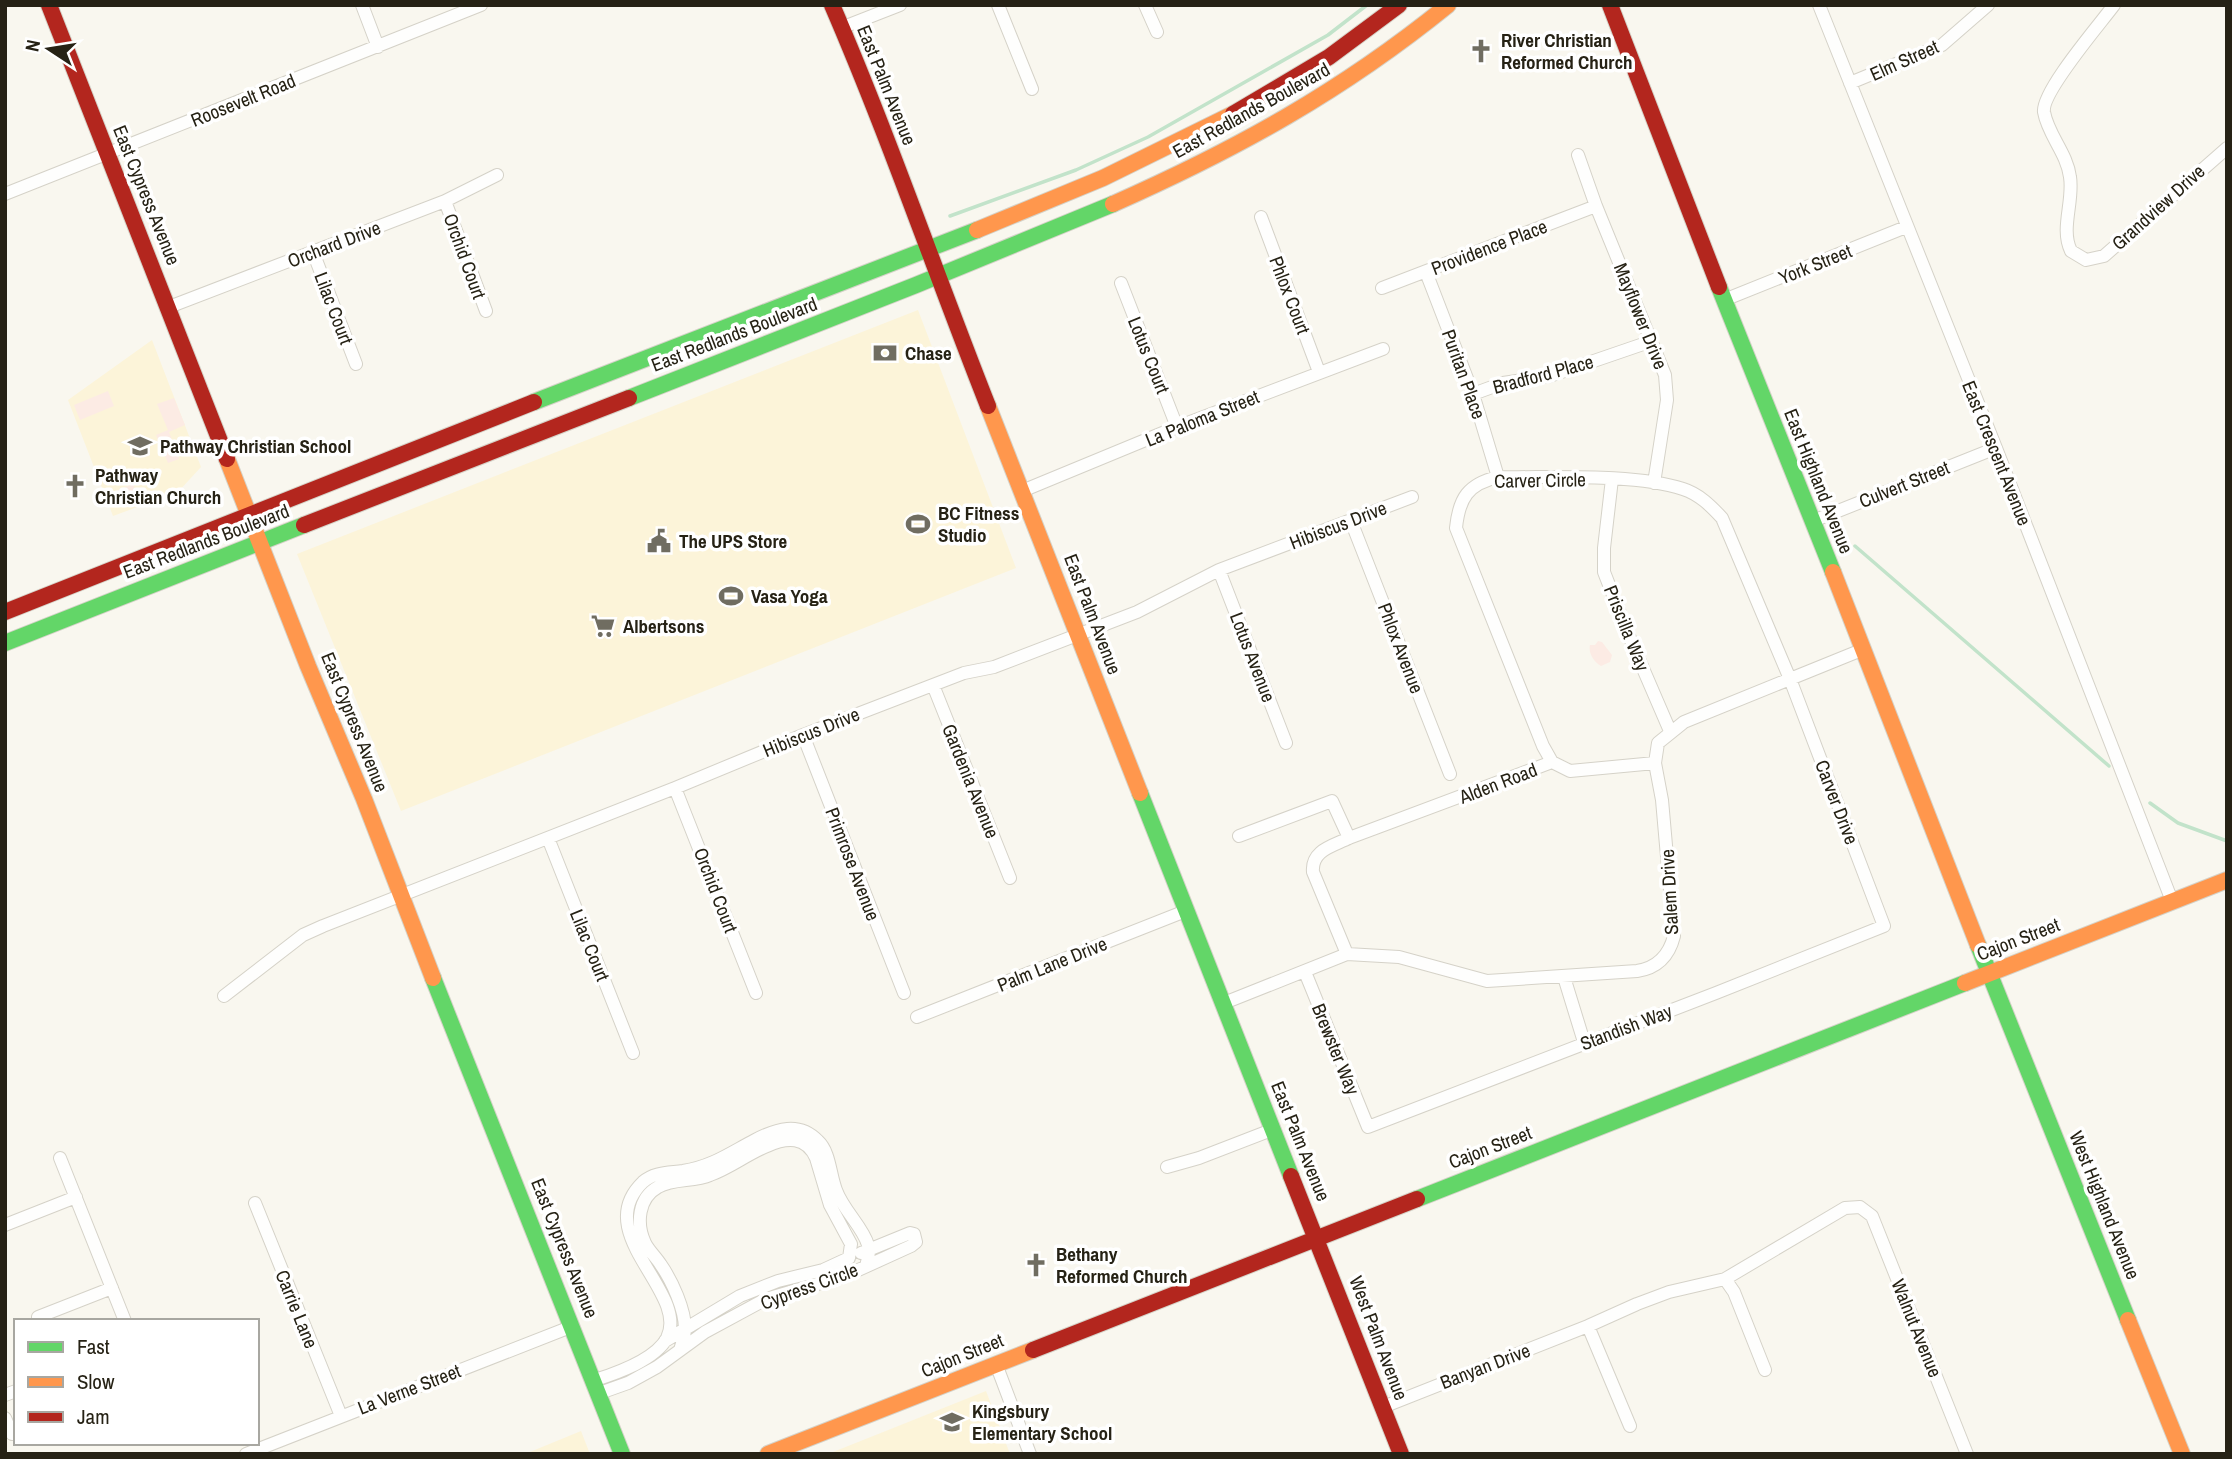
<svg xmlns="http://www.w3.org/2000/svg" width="2232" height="1459" font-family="'Archivo Narrow',sans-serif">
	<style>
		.built { fill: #fcf4d9 }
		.green { fill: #fcebe4 }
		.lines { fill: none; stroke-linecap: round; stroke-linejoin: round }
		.stream { stroke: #c2e3ca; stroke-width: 3.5 }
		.street-casing { stroke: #d5d2c8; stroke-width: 14 }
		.fast-casing { stroke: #d5d2c8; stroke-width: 18 }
		.slow-casing { stroke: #d5d2c8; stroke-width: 18 }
		.jam-casing { stroke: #d5d2c8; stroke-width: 18 }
		.street { stroke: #fefefd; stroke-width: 12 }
		.fast { stroke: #63d668; stroke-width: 16 }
		.slow { stroke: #ff974d; stroke-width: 16 }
		.jam { stroke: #b3261e; stroke-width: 16 }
		.labels { text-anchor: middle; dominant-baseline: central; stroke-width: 7; stroke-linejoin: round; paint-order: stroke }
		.poi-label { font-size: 19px; font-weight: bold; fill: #262215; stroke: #fff; text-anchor: start }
		.street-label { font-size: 19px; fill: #262215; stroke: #fff }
	</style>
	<rect width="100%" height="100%" fill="#f9f7ef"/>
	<path class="built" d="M 918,310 L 1016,568 L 401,811 L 297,554 Z
		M 152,340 L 201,467 L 178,492 L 113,516 L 68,400 Z
		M 986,1391 L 1010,1454 L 828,1454 Z
		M 581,1431 L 590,1454 L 525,1454 Z"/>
	<path class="green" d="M 108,391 L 114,406 L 80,420 L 74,405 Z
		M 174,398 L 185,425 L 169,432 L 179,459 L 168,463 L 156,435 L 168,430 L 157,404 Z
		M 133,484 L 140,501 L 123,507 L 116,491 Z
		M 1598,641 L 1602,642 L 1612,655 L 1610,662 L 1601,666 C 1594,662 1588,653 1590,645 L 1595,645 Z"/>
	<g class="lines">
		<path class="stream" d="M 950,216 L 1076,170 L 1148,137 L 1328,35 L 1367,5
			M 1855,546 L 2109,766
			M 2150,803 L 2178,823 L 2227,841"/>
		<g class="street-casing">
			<path id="street" d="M 362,5 L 378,47
				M 998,5 L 1032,89
				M 1145,5 L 1157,32
				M 1819,5 L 1996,448 L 2172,901
				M 2114,5 C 2100,24 2041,92 2044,112 C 2048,135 2067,153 2070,177 C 2074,201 2060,229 2071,251 L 2086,260 L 2104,256 L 2227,148
				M 841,28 L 900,5
				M 1850,83 L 1942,45 L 1988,5
				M 1578,155 L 1596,206 L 1665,375 L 1667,400 L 1654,483
				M 5,194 L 481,5
				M 445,201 L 486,311
				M 1261,217 L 1319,372
				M 313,252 L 356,364
				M 1426,272 L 1473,394 L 1498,477
				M 1121,283 L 1177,427
				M 1382,288 L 1596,206
				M 1724,300 L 1906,227
				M 169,307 L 445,201 L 497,175
				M 1473,394 L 1503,383 L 1550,376 L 1652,341
				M 1612,479 L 1604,548 L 1604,572 L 1629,636 L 1670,731
				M 1022,491 L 1177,427 L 1383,349
				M 1351,521 L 1450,774
				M 1813,521 L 1996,448
				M 1219,570 L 1286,743
				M 933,685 L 1010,878
				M 803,735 L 904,993
				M 675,788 L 756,993
				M 1239,836 L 1332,801 L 1349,838
				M 548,838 L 633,1053
				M 1347,954 L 1313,872 C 1311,850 1333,846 1349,838 L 1552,762 L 1570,771 L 1655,763
				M 1305,972 L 1368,1127 L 1716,993 L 1884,926 L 1790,679 L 1722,518 C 1711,506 1699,494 1683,489 C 1634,473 1551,478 1498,477 C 1468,484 1459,498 1456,528 L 1543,746 L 1552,762
				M 1564,977 L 1584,1042
				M 224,996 L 303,935 L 323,926 L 675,788 L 803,735 L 964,673 L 994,667 L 1137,612 L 1219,570 L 1412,497
				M 1224,1003 L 1347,954 L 1399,957 L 1487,981 L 1637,971 C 1657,968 1669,956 1674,936 L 1662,800 L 1655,763 L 1658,743 L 1684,722 L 1864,649
				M 917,1017 L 1188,910
				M 60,1158 L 125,1321
				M 1167,1167 L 1199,1158 L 1274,1129
				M 255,1203 L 341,1416
				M 5,1225 L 76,1197
				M 1725,1279 L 1734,1292 L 1765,1370
				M 38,1317 L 112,1288
				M 1588,1326 L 1630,1426
				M 665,1341 L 740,1296 L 778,1281 L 823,1270 L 849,1258 L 851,1244 L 830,1205 L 816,1158 C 806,1136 787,1137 767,1146 C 747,1154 730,1168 710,1175 C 694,1182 673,1178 658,1187 C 638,1198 636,1224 645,1243 C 649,1251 656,1257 661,1265 C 672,1281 685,1309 685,1329 C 685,1336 682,1343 680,1350
				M 996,1364 L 1030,1454
				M 595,1380 C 617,1373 655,1360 667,1338 C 690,1292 589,1234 643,1182 C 654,1172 669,1173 683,1171 C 713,1166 730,1153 755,1140 C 776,1129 799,1121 818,1141 C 830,1152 830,1175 836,1190 C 843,1210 863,1227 868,1245 C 870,1252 868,1259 866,1266
				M 600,1393 L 628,1383 L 657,1367 L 705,1332 L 766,1299 L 845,1276 L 911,1246 L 916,1242 L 914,1234 L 910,1233 L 861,1253
				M 5,1395 L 16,1391
				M 1383,1407 L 1588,1326 L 1637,1304 L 1669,1292 L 1725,1279 L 1845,1208 L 1860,1207 L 1872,1216 L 1967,1454
				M 5,1418 L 12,1434
				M 246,1454 L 573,1326"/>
		</g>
		<g class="fast-casing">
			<path id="fast" d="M 1719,287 L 1833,572
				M 629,398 L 916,285 L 1113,204
				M 534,402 L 977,230
				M 5,643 L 304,525
				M 1140,793 L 1291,1176
				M 1978,945 L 2128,1320
				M 433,978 L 622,1454
				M 1417,1199 L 1965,983"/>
		</g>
		<g class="slow-casing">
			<path id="slow" d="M 1113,204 C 1237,149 1342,91 1448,5
				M 977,230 L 1103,178 L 1233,114
				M 988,406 L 1140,793
				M 227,459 L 308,666 L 364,799 L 433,978
				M 1833,572 L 1978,945
				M 1965,983 L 2227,880
				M 2128,1320 L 2182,1454
				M 768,1454 L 1033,1350"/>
		</g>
		<g class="jam-casing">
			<path id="jam" d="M 49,5 L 227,459
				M 832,5 C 889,137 935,272 988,406
				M 1610,5 L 1719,287
				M 1233,114 L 1329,57 L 1399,5
				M 304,525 L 629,398
				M 5,612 L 534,402
				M 1291,1176 L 1401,1454
				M 1033,1350 L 1417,1199"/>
		</g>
		<use href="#street" class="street"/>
		<use href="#fast" class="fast"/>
		<use href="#slow" class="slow"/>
		<use href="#jam" class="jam"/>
	</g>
	<defs>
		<g id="church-bare" transform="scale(1.89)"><path d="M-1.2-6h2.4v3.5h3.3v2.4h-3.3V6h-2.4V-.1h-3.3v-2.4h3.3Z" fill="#706d61" stroke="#fff" stroke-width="2.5" paint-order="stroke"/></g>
		<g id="bank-bare" transform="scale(1.89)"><path d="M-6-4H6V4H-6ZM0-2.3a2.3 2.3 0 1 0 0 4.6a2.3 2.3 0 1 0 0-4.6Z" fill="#706d61" stroke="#fff" stroke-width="2.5" paint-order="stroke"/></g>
		<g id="school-bare" transform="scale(1.89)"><path d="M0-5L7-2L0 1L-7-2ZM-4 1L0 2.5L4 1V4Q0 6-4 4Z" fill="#706d61" stroke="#fff" stroke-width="2.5" paint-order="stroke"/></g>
		<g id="stadium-bare" transform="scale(1.89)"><path d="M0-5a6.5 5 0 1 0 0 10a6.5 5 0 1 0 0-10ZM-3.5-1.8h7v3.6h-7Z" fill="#706d61" stroke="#fff" stroke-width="2.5" paint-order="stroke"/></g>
		<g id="civic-bare" transform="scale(1.89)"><path d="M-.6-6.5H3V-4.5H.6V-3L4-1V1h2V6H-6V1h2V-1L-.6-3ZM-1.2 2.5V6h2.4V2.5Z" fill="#706d61" stroke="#fff" stroke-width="2.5" paint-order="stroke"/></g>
		<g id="supermarket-bare" transform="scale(1.89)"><path d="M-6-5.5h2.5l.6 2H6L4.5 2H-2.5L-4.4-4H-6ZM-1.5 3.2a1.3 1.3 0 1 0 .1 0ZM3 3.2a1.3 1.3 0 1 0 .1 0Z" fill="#706d61" stroke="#fff" stroke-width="2.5" paint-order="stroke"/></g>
	</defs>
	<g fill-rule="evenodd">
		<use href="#church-bare" x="1481" y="51"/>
		<use href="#bank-bare" x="885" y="353"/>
		<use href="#school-bare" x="140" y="446"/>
		<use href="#church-bare" x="75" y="486"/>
		<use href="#stadium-bare" x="918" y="524"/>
		<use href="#civic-bare" x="659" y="541"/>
		<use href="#stadium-bare" x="731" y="596"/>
		<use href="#supermarket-bare" x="603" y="626"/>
		<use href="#church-bare" x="1036" y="1265"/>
		<use href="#school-bare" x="952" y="1422"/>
	</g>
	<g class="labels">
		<g class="poi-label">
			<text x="1501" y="40">River Christian<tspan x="1501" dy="22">Reformed Church</tspan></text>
			<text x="905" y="353">Chase</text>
			<text x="160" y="446">Pathway Christian School</text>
			<text x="95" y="475">Pathway<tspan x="95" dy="22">Christian Church</tspan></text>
			<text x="938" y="513">BC Fitness<tspan x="938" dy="22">Studio</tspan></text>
			<text x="679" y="541">The UPS Store</text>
			<text x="751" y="596">Vasa Yoga</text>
			<text x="623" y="626">Albertsons</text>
			<text x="1056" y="1254">Bethany<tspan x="1056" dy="22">Reformed Church</tspan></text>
			<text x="972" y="1411">Kingsbury<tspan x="972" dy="22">Elementary School</tspan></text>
		</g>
		<g class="street-label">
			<text transform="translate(1904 60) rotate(-24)">Elm Street</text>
			<text transform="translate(887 85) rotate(68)">East Palm Avenue</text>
			<text transform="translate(243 100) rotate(-22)">Roosevelt Road</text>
			<text transform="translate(1251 110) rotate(-29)">East Redlands Boulevard</text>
			<text transform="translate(147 195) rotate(68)">East Cypress Avenue</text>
			<text transform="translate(2158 207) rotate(-42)">Grandview Drive</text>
			<text transform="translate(334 244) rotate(-21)">Orchard Drive</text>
			<text transform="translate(1489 247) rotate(-21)">Providence Place</text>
			<text transform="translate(465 256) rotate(70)">Orchid Court</text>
			<text transform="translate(1815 264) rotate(-22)">York Street</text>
			<text transform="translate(1290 295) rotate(69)">Phlox Court</text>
			<text transform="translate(334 308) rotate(69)">Lilac Court</text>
			<text transform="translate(1641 316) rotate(68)">Mayflower Drive</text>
			<text transform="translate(734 334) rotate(-21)">East Redlands Boulevard</text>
			<text transform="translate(1149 355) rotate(68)">Lotus Court</text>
			<text transform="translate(1464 374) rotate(70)">Puritan Place</text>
			<text transform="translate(1543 374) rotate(-15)">Bradford Place</text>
			<text transform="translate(1202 418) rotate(-22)">La Paloma Street</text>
			<text transform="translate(1997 453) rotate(68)">East Crescent Avenue</text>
			<text transform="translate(1540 480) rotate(-1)">Carver Circle</text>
			<text transform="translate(1819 481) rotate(68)">East Highland Avenue</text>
			<text transform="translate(1904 484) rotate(-22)">Culvert Street</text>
			<text transform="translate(1338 525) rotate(-21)">Hibiscus Drive</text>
			<text transform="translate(206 541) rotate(-21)">East Redlands Boulevard</text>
			<text transform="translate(1093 614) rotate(69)">East Palm Avenue</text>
			<text transform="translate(1627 628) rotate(68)">Priscilla Way</text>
			<text transform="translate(1401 648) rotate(69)">Phlox Avenue</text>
			<text transform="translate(1253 657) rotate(69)">Lotus Avenue</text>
			<text transform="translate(355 722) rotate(68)">East Cypress Avenue</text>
			<text transform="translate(811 732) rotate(-22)">Hibiscus Drive</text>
			<text transform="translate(971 781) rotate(68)">Gardenia Avenue</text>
			<text transform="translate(1498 783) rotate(-21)">Alden Road</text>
			<text transform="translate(1837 802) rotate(69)">Carver Drive</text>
			<text transform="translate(853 864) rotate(69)">Primrose Avenue</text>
			<text transform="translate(716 890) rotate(69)">Orchid Court</text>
			<text transform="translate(1669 892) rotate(-93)">Salem Drive</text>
			<text transform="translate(2018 939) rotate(-21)">Cajon Street</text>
			<text transform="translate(590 945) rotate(68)">Lilac Court</text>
			<text transform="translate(1052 964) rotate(-22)">Palm Lane Drive</text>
			<text transform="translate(1626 1027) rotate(-21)">Standish Way</text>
			<text transform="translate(1336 1049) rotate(68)">Brewster Way</text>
			<text transform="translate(1301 1141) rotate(68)">East Palm Avenue</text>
			<text transform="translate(1490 1147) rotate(-21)">Cajon Street</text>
			<text transform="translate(2105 1205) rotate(68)">West Highland Avenue</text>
			<text transform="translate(565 1248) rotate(68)">East Cypress Avenue</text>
			<text transform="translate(809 1286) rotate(-20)">Cypress Circle</text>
			<text transform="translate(297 1309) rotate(68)">Carrie Lane</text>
			<text transform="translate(1917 1328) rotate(68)">Walnut Avenue</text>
			<text transform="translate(1379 1338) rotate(69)">West Palm Avenue</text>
			<text transform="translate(962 1355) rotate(-22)">Cajon Street</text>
			<text transform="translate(1485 1366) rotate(-21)">Banyan Drive</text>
			<text transform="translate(409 1389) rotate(-21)">La Verne Street</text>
		</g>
	</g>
	<rect width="2232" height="1459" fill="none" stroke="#262215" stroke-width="14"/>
	<rect x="14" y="1319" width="245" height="126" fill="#ffffff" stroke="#a8a7a1" stroke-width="2"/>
	<rect x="28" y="1342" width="35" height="10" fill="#63d668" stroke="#a8a7a1" stroke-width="2"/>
	<text x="77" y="1354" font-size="21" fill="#262215">Fast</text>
	<rect x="28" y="1377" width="35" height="10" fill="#ff974d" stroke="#a8a7a1" stroke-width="2"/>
	<text x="77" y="1389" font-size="21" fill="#262215">Slow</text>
	<rect x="28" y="1412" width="35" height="10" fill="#b3261e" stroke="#a8a7a1" stroke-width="2"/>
	<text x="77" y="1424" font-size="21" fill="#262215">Jam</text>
	<g transform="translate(49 49) rotate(282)" stroke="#ffffff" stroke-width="5" paint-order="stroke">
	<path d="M0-5L12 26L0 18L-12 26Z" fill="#262215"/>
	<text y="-10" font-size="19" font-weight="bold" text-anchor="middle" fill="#262215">N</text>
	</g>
</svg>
